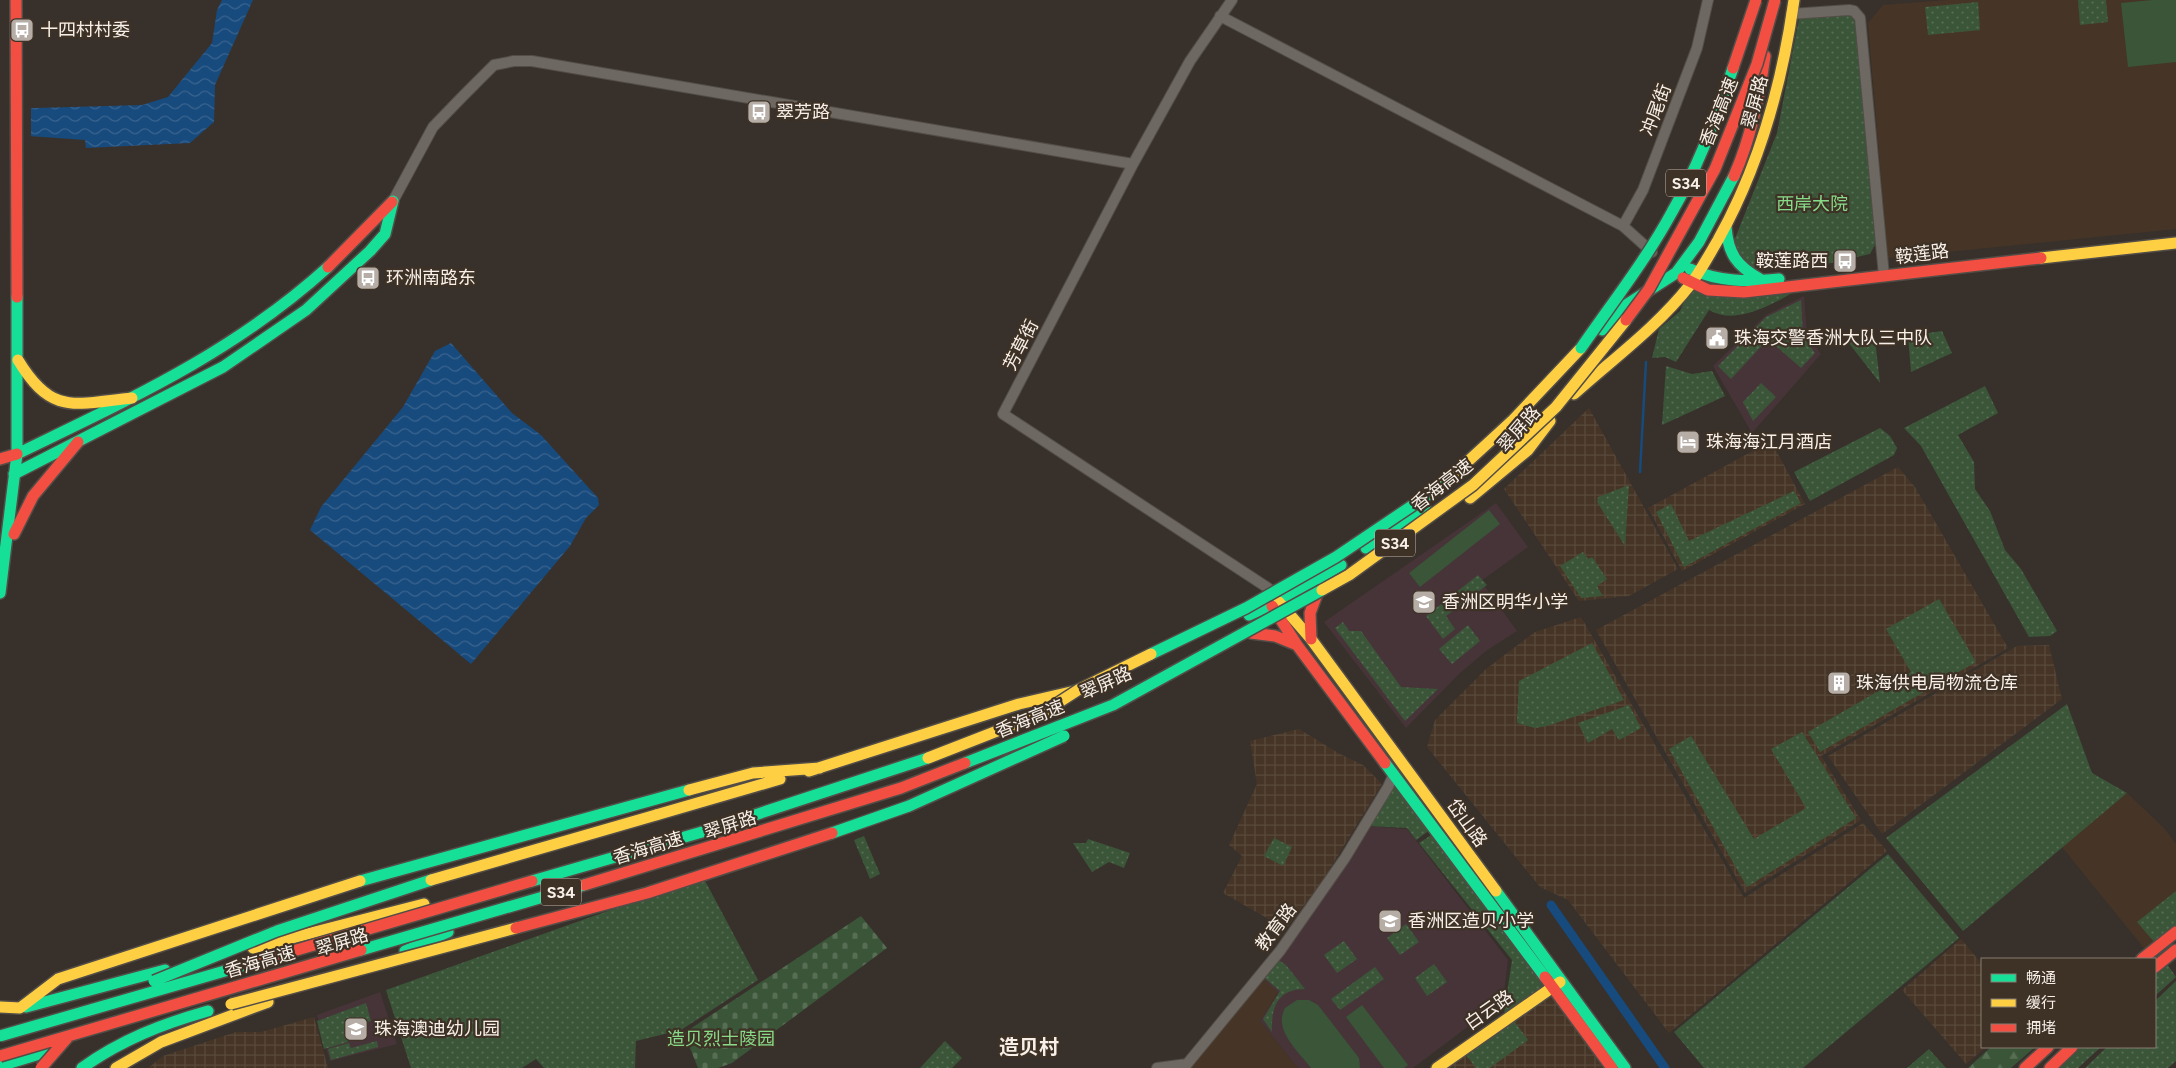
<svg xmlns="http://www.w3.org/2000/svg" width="2176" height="1068" font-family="Figtree,'Noto Sans SC',sans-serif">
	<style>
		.built { fill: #463526 }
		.industrial { fill: url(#industrial-grid) }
		.education { fill: #473439 }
		.grass { fill: url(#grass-dots) }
		.forest { fill: url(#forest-firs) }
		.cemetery { fill: url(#cemetery-stones) }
		.garden { fill: #3a5538 }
		.water { fill: url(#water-waves) }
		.pier { fill: #38312b }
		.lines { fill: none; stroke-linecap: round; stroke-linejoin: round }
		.stream { stroke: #174a7d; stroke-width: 2.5 }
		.canal { stroke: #174a7d; stroke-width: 9 }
		.street-casing { stroke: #534d47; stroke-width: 12 }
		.fast-casing { stroke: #534d47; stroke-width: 14 }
		.slow-casing { stroke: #534d47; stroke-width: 14 }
		.jam-casing { stroke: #534d47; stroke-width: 14 }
		.street { stroke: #6e6863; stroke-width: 10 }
		.fast { stroke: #16e098; stroke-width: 11 }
		.slow { stroke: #ffcf43; stroke-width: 11 }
		.jam { stroke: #f24e42; stroke-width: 11 }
		.fast-bridge-casing { stroke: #534d47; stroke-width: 14; stroke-linecap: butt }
		.slow-bridge-casing { stroke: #534d47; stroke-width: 14; stroke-linecap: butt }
		.jam-bridge-casing { stroke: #534d47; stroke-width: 14; stroke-linecap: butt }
		.fast-bridge { stroke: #16e098; stroke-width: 11 }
		.slow-bridge { stroke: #ffcf43; stroke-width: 11 }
		.jam-bridge { stroke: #f24e42; stroke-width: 11 }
		.labels { text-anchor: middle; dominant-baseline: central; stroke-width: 4.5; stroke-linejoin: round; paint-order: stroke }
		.shield { fill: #3e3125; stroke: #c0b7ae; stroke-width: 1 }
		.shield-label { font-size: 16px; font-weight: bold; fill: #f8f0e8 }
		.poi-label { font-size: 18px; fill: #f8f0e8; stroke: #3e3125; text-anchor: start }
		.street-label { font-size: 18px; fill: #f8f0e8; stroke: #3e3125 }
		.park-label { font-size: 18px; fill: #87da87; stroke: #3e3125 }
		.quarter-label { font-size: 20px; font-weight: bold; fill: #f8f0e8; stroke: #3e3125 }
	</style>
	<defs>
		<pattern id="industrial-grid" width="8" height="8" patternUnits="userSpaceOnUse" patternTransform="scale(1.25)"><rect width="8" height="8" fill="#463526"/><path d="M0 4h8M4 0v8" fill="none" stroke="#58493b"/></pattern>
		<pattern id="grass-dots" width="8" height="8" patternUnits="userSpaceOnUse" patternTransform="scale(1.25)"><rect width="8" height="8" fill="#3a5538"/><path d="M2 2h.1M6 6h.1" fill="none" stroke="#576e55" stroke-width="1.8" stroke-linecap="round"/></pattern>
		<pattern id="forest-firs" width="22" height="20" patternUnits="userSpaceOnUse" patternTransform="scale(1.25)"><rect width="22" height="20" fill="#3a5538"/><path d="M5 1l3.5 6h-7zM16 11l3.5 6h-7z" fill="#576e55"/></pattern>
		<pattern id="cemetery-stones" width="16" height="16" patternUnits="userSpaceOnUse" patternTransform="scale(1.25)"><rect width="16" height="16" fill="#3a5538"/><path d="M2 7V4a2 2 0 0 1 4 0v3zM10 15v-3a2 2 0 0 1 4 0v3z" fill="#576e55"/></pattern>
		<pattern id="water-waves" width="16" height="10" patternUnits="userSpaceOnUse" patternTransform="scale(1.25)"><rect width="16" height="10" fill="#174a7d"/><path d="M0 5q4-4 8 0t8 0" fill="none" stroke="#3a648f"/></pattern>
	</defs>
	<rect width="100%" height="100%" fill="#38312b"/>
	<path class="built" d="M 1947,0 L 2176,0 L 2176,229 L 1888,258 L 1868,23 L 1883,5 Z
		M 2127,793 L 2164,828 L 2176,844 L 2176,932 L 2148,953 L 2062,847 Z
		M 1260,975 L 1278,992 L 1260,1021 L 1298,1068 L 1190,1068 Z"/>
	<path class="industrial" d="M 1589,408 L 1678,569 L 1629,596 L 1579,601 L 1504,489 Z
		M 1771,441 L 1805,504 L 1682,571 L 1648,508 Z
		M 1898,467 L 1915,487 L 2008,648 L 1821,756 L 1861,820 L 1745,893 L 1596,630 Z
		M 1581,617 L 1744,898 L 1863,823 L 1887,851 L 1669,1033 L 1568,900 L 1540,887 L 1427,747 L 1435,720 L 1486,669 L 1535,632 Z
		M 2049,645 L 2062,699 L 1882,834 L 1828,756 L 2017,646 Z
		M 1299,729 L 1340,754 L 1363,765 L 1382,784 L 1321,883 L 1286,929 L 1223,893 L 1242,856 L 1229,845 L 1257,784 L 1250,741 Z
		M 1961,939 L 1982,964 L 1982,1047 L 1986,1047 L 1966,1064 L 1902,990 Z
		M 1555,990 L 1611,1068 L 1445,1068 Z
		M 314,1017 L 328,1068 L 148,1068 L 163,1056 L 236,1032 L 261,1032 Z"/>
	<path class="education" d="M 1804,296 L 1807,334 L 1821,354 L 1752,433 L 1713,366 L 1766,315 Z
		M 1496,503 L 1528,547 L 1481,581 L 1517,631 L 1486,651 L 1459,674 L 1406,728 L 1324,622 Z
		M 1365,826 L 1407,829 L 1508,960 L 1503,1000 L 1413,1068 L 1298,1068 L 1260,1021 L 1278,993 L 1260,975 Z
		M 380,992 L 397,1044 L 330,1061 L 317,1015 Z"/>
	<path class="grass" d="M 2078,0 L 2106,0 L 2108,22 L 2080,25 Z
		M 1978,2 L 1980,30 L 1928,35 L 1925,7 Z
		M 1855,13 L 1876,243 L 1870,254 L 1826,264 L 1790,262 L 1753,267 L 1740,258 L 1734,241 L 1777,133 L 1799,19 Z
		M 1693,283 L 1808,284 C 1781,299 1739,328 1709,310 L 1676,362 L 1665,357 L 1652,358 L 1659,329 L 1680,311 Z
		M 1801,300 L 1803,336 L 1815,353 L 1801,368 L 1768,339 L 1731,379 L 1718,366 L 1766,317 Z
		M 1942,331 L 1952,353 L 1911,372 L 1908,336 Z
		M 1875,339 L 1880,383 L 1848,342 Z
		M 1666,366 L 1692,374 L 1712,371 L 1725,396 L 1662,425 Z
		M 1761,383 L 1776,397 L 1753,421 L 1743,402 Z
		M 1985,386 L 1998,413 L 1958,435 L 1974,462 L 1975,489 L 1990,511 L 2005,550 L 2021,569 L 2057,631 L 2050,636 L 2029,637 L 1921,446 L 1904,428 Z
		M 1880,428 L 1890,436 L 1897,448 L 1894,455 L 1810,501 L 1794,472 Z
		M 1629,485 L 1625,546 L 1597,502 L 1598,497 Z
		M 1794,491 L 1801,503 L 1684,567 L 1656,512 L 1671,504 L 1689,541 Z
		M 1583,552 L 1588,559 L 1592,557 L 1607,579 L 1597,586 L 1603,596 L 1581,598 L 1560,566 Z
		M 1478,575 L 1487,585 L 1446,616 L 1455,629 L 1443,639 L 1426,616 Z
		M 1939,599 L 1976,662 L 1820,752 L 1808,732 L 1911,672 L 1886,629 Z
		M 1343,622 L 1349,631 L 1361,631 L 1401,687 L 1438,689 L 1405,721 L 1335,628 Z
		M 1468,625 L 1480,641 L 1452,664 L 1439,649 Z
		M 1592,643 L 1624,700 L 1547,726 L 1535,728 L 1517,723 L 1519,681 Z
		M 2067,704 L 2092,773 L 2127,793 L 1963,931 L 1886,838 Z
		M 1629,705 L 1641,728 L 1619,740 L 1612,729 L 1588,743 L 1578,723 Z
		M 1802,732 L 1856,818 L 1747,887 L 1669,749 L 1691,736 L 1754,839 L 1806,808 L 1771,749 Z
		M 1401,768 L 1440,823 L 1416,840 L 1407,828 L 1368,826 Z
		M 1442,828 L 1554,984 L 1503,1020 L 1512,960 L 1419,843 Z
		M 864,836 L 880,874 L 870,879 L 854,840 Z
		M 1274,838 L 1292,847 L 1283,866 L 1264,856 Z
		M 1088,839 L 1130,853 L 1124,868 L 1109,862 L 1092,872 L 1073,843 L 1086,843 Z
		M 1888,854 L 1959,938 L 1803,1068 L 1704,1068 L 1674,1032 Z
		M 703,877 L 758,980 L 681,1030 L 636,1041 L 635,1068 L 544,1068 L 536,1059 L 522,1068 L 411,1068 L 386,990 Z
		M 2176,891 L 2176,926 L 2155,943 L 2137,922 Z
		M 1406,924 L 1419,942 L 1400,955 L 1387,938 Z
		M 1344,941 L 1357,959 L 1337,973 L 1324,955 Z
		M 1277,959 L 1286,965 L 1305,989 C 1277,989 1271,1008 1272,1032 L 1263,1019 L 1280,991 L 1262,976 Z
		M 2165,961 L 2176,977 L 2155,996 L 2155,971 Z
		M 1434,964 L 1447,982 L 1427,996 L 1415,978 Z
		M 1375,967 L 1384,979 L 1340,1010 L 1331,999 Z
		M 2176,981 L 2176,1061 L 2168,1068 L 2085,1068 L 2107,1047 L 2155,1047 L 2155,1001 Z
		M 366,1003 L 371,1021 L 344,1028 L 348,1042 L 324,1049 L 317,1021 Z
		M 1514,1021 L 1528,1040 L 1490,1068 L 1476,1068 L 1466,1055 Z
		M 377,1041 L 378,1047 L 331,1060 L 328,1049 L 349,1043 L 351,1048 Z
		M 945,1041 L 962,1058 L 952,1068 L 920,1068 Z
		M 2076,1047 L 2101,1047 L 2078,1068 L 2059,1068 Z
		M 1929,1049 L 1946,1068 L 1907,1068 Z"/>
	<path class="forest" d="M 1991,1047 L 2035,1047 L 2011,1068 L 1968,1068 Z"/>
	<path class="cemetery" d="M 861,916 L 887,948 L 732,1063 L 718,1068 L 698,1068 L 684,1033 Z"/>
	<path class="garden" d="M 2152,0 L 2176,0 L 2176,62 L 2128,67 L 2121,3 Z
		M 1489,510 L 1500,524 L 1420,587 L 1409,573 Z
		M 1297,1000 L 1309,1000 L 1318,1005 L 1359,1058 L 1360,1068 L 1311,1068 C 1298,1051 1273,1030 1285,1008 Z
		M 1362,1005 L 1408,1065 L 1404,1068 L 1384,1068 L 1346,1017 Z"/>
	<path class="water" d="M 222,0 L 253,0 L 215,85 L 214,122 L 190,143 L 86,148 L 85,140 L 0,134 L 0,109 L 142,105 L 168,97 L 212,43 L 217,10 Z
		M 451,343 L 512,413 L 541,435 L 598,498 L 599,505 L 586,518 L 570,546 L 471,664 L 310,530 L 321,507 L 403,407 L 435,351 Z"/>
	<path class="pier" d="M 31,105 L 31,139 L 0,136 L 0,106 Z"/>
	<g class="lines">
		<path class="stream" d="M 1640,472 L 1646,362"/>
		<path class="canal" d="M 1551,905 L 1665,1068"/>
		<g class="street-casing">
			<path id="street" d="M 1232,0 L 1190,61 L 1133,164 L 1003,414 L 1268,588 L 1273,595
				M 1791,14 L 1849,10 L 1854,11 L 1860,18 L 1884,276
				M 1220,16 L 1623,226 L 1652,252
				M 393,201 L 433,127 L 463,96 L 494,65 L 514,61 L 532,61 L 1133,164
				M 1623,226 L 1643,190 L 1697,48 L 1708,0
				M 1157,1068 L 1187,1064 L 1280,951 L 1345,858 L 1388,787 L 1394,774"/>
		</g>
		<g class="fast-casing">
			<path id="fast" d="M 1726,227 C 1728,254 1737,266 1760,279
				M 1690,269 C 1720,282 1747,282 1779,279
				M 1602,330 L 1623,307 L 1676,273 L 1699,242 L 1734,176
				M 17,454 C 130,399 233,353 328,267
				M 14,474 L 223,367 L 306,310 L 370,251 L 385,234 L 393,201
				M 1366,548 L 1425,507
				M 0,593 L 17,454 L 17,297
				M 1249,615 L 1278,602 L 1341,565
				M 1385,763 L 1545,977
				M 360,881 L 689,790
				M 1496,891 L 1625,1068
				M 405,951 L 448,932
				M 26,1007 L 165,970
				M 0,1066 L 46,1052
				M 82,1068 C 121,1040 162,1024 208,1011"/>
		</g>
		<g class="slow-casing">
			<path id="slow" d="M 2041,258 L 2176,243
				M 18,360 C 52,416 74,404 132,398
				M 1574,394 C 1613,359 1657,327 1690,285 C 1700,272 1709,255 1718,240 C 1760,165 1782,85 1794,0
				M 1440,487 L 1513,420 L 1581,348
				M 1470,498 L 1528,450 L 1550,421
				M 1279,602 L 1311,639 L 1496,891
				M 809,771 L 1019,704 L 1075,691
				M 689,790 L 753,773 L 820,768
				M 656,815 L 780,779
				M 253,948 L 424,904
				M 0,1007 L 20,1008 L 58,979 L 360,881
				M 116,1068 L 161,1042 L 268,1002
				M 1437,1068 L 1560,982"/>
		</g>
		<g class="jam-casing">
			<path id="jam" d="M 16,0 L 17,297
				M 1734,176 C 1751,138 1759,97 1765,56
				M 328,267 L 392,202
				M 1683,278 L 1708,290 L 1744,292 L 2041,258
				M 0,459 L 17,454
				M 14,534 L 33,496 L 78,442
				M 1272,606 L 1297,645 L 1385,763
				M 1251,633 L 1275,636 L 1297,645
				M 1311,639 L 1310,613 L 1316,597
				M 2142,959 L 2176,932
				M 2155,967 L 2176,950
				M 1545,977 L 1612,1068
				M 2025,1068 L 2048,1047
				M 2050,1068 L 2072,1047"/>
		</g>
		<use href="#street" class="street"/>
		<use href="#fast" class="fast"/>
		<use href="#slow" class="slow"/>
		<use href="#jam" class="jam"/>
		<g class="fast-bridge-casing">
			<path id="fast-bridge" d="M 1581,348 C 1612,303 1646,260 1672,212 C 1698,167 1717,117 1733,68
				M 1151,654 L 1246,608 L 1336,557 L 1440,487
				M 965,763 L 1113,705 L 1322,590
				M 832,833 L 909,806 L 1064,736
				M 532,881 L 709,830 L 928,758
				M 361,950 L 584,885
				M 154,981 L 277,931 L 431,880
				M 0,1036 L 249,964"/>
		</g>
		<g class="slow-bridge-casing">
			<path id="slow-bridge" d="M 1322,590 L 1349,575 L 1473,485 L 1556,407 L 1626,320
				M 928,758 L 1041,714 L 1078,690 L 1151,654
				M 431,880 L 656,815
				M 231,1004 L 516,928"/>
		</g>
		<g class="jam-bridge-casing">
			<path id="jam-bridge" d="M 1733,68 L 1756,0
				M 1626,320 L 1649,289 L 1715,169 L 1757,64 L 1775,0
				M 584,885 L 901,788 L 965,763
				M 516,928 L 647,893 L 832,833
				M 249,964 L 532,881
				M 0,1056 L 361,950
				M 41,1068 L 69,1036"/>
		</g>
		<use href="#fast-bridge" class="fast-bridge"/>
		<use href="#slow-bridge" class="slow-bridge"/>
		<use href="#jam-bridge" class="jam-bridge"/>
	</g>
	<defs>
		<g id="bus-square" transform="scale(1.25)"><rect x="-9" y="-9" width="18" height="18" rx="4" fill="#b5ada6" stroke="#3e3125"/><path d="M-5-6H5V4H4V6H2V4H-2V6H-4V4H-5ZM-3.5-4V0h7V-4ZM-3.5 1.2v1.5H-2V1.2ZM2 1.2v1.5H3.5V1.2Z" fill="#fff"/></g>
		<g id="civic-square" transform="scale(1.25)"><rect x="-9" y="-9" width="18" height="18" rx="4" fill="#b5ada6" stroke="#3e3125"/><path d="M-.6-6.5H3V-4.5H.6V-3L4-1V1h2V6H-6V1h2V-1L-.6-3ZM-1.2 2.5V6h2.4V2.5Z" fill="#fff"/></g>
		<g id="hotel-square" transform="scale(1.25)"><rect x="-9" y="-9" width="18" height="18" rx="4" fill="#b5ada6" stroke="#3e3125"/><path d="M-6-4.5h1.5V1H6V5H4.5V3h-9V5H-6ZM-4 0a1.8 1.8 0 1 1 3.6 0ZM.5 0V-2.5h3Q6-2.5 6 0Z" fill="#fff"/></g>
		<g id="school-square" transform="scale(1.25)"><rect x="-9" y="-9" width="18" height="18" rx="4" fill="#b5ada6" stroke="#3e3125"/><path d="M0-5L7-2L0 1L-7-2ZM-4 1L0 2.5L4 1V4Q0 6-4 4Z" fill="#fff"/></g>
		<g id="building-square" transform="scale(1.25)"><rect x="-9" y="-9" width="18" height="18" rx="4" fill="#b5ada6" stroke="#3e3125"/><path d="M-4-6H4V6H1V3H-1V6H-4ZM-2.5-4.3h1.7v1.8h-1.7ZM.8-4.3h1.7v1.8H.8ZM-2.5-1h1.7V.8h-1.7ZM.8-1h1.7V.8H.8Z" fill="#fff"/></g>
	</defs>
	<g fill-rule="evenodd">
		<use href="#bus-square" x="22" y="30"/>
		<use href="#bus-square" x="759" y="112"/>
		<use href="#bus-square" x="1845" y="261"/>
		<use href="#bus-square" x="368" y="278"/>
		<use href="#civic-square" x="1717" y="338"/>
		<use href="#hotel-square" x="1688" y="442"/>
		<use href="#school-square" x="1424" y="602"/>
		<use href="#building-square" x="1839" y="683"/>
		<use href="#school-square" x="1390" y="921"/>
		<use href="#school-square" x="356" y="1029"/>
	</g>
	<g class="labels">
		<g class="shield">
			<rect x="1666" y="169.5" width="40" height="27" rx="4"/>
			<rect x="1375" y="529.5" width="40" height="27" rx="4"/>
			<rect x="541" y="878.5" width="40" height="27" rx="4"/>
		</g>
		<g class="shield-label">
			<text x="1686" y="183">S34</text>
			<text x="1395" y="543">S34</text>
			<text x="561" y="892">S34</text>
		</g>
		<g class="poi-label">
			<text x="40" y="30">十四村村委</text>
			<text x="776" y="112">翠芳路</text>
			<text x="1828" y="261" text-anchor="end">鞍莲路西</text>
			<text x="386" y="278">环洲南路东</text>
			<text x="1734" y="338">珠海交警香洲大队三中队</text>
			<text x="1706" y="442">珠海海江月酒店</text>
			<text x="1442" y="602">香洲区明华小学</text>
			<text x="1856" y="683">珠海供电局物流仓库</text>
			<text x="1408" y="921">香洲区造贝小学</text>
			<text x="374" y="1029">珠海澳迪幼儿园</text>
		</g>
		<g class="street-label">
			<text transform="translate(1755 102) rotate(-75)">翠屏路</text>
			<text transform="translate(1656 110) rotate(-69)">冲尾街</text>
			<text transform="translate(1719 112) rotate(-68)">香海高速</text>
			<text transform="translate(1922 254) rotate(-7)">鞍莲路</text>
			<text transform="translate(1021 345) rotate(-63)">芳草街</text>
			<text transform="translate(1519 429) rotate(-49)">翠屏路</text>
			<text transform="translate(1442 485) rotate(-38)">香海高速</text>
			<text transform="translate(1106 683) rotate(-24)">翠屏路</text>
			<text transform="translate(1030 719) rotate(-22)">香海高速</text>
			<text transform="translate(1467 823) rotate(54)">岱山路</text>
			<text transform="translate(730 825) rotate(-18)">翠屏路</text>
			<text transform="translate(648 848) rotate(-17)">香海高速</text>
			<text transform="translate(1276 927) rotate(-53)">教育路</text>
			<text transform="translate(342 942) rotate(-17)">翠屏路</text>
			<text transform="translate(260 962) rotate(-16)">香海高速</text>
			<text transform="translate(1489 1010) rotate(-35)">白云路</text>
		</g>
		<g class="park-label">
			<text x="1812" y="204">西岸大院</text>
			<text x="721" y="1039">造贝烈士陵园</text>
		</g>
		<g class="quarter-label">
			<text x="1029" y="1047">造贝村</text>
		</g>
	</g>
	<rect x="1981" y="958" width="175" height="90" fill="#3e3125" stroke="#887d73"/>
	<rect x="1991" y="974" width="25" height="8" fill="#16e098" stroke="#887d73"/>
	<text x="2026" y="983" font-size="15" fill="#f8f0e8">畅通</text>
	<rect x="1991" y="999" width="25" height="8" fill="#ffcf43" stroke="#887d73"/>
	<text x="2026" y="1008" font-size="15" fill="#f8f0e8">缓行</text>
	<rect x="1991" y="1024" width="25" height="8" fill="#f24e42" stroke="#887d73"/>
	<text x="2026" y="1033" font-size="15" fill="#f8f0e8">拥堵</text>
</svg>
